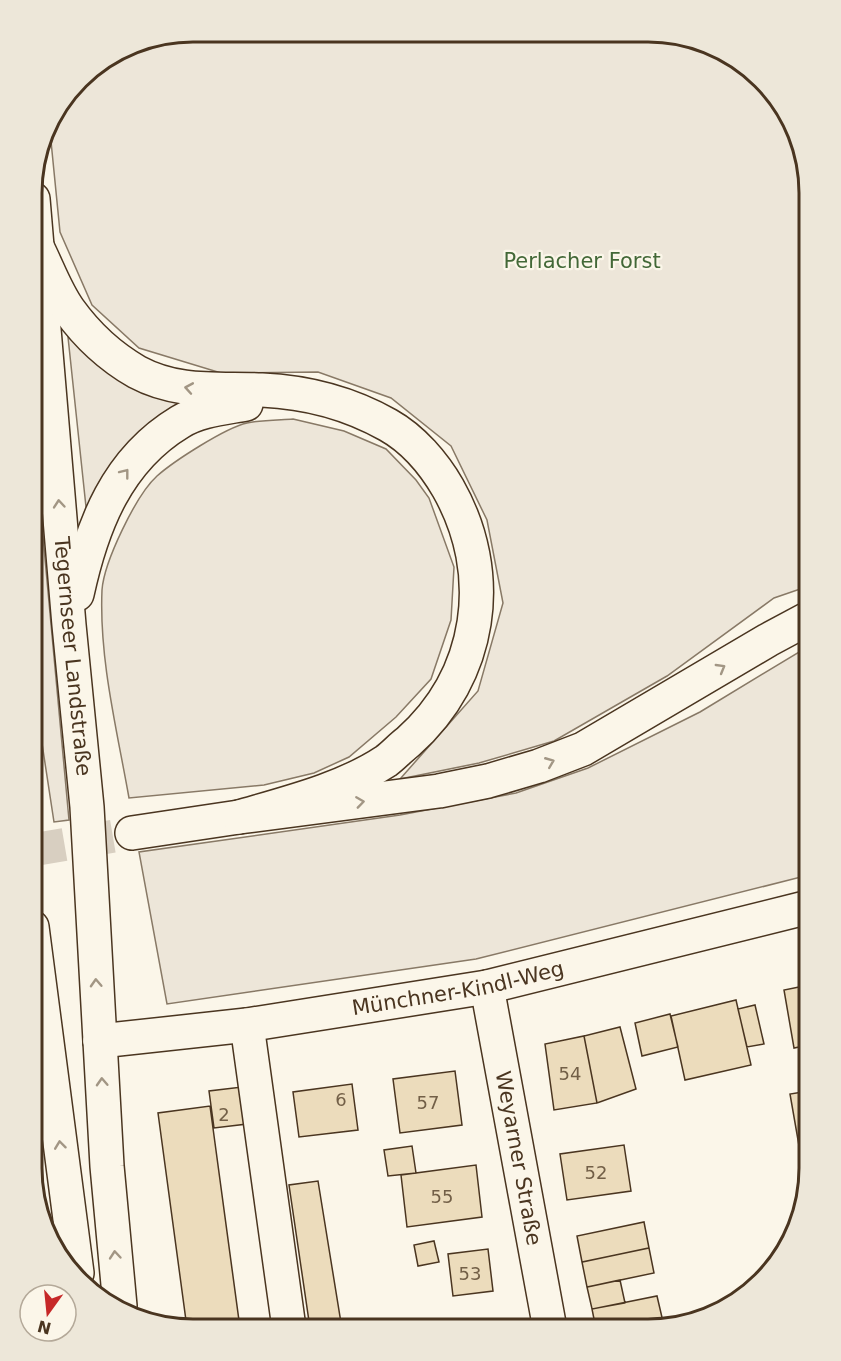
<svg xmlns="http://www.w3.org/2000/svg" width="841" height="1361" font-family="'DejaVu Sans',sans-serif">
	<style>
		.green { fill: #ede6d9; stroke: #887966; stroke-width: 1.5 }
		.building { fill: #ecdcbc; stroke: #4a3520; stroke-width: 1.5 }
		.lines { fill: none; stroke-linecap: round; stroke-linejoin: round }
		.minor-tunnel { stroke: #d8cfc1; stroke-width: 33; stroke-dasharray: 33 16; stroke-linecap: butt }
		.minor-casing { stroke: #4a3520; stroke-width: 36 }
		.major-casing { stroke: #4a3520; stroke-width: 36 }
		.highway-casing { stroke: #4a3520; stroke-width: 36 }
		.minor { stroke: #fbf6e9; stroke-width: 33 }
		.major { stroke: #fbf6e9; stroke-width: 33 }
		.highway { stroke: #fbf6e9; stroke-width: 33 }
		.oneway { stroke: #a29684 }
		.labels { text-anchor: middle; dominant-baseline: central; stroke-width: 4.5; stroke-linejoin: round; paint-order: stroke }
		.number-label { font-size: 18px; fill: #725f47 }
		.park-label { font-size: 21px; fill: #436837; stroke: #fbf6e9 }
		.street-label { font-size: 21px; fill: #4a3520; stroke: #fbf6e9 }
		.rim { fill: none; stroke: #4a3520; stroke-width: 3 }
	</style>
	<rect width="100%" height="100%" fill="#fbf6e9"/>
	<path class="green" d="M 193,32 L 679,35 L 746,65 L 797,132 L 809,193 L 809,586 L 774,598 L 667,676 L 554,741 L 479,763 L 400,779 L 478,691 L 503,603 L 487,520 L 451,446 L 391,398 L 318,372 L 221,373 L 139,348 L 92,305 L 60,232 L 49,121 L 86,72 L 132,44 Z
		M 68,337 L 113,374 L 190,401 L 157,418 L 125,450 L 86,507 Z
		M 293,419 L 344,431 L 386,449 L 416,480 L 429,498 L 454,567 L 451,620 L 431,679 L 396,717 L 349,757 L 314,773 L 264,785 L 129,798 C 117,730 99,659 102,590 C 104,562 136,495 157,476 C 174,461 225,428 247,423 C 261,420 278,420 293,419 Z
		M 33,428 L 69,820 L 54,822 L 32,678 L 32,633 L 40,619 L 32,554 Z
		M 809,646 L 809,875 L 476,959 L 167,1004 L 139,852 L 400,815 L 516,793 L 588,768 L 700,712 Z"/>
	<path class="building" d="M 809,985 L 809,1045 L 794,1048 L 784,990 Z
		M 736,1000 L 751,1065 L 685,1080 L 671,1016 Z
		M 755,1005 L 764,1044 L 747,1047 L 738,1009 Z
		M 670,1014 L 678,1047 L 642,1056 L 635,1023 Z
		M 620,1027 L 636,1089 L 597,1103 L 584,1036 Z
		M 584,1036 L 597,1103 L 554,1110 L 545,1044 Z
		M 455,1071 L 462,1125 L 400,1133 L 393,1079 Z
		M 352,1084 L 358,1130 L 299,1137 L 293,1092 Z
		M 242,1087 L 247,1124 L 214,1128 L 209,1091 Z
		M 809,1091 L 809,1162 L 802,1163 L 790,1094 Z
		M 210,1106 L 240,1328 L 187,1328 L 158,1113 Z
		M 624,1145 L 631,1191 L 567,1200 L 560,1154 Z
		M 412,1146 L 416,1173 L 388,1176 L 384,1150 Z
		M 476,1165 L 482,1217 L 407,1227 L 401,1175 Z
		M 318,1181 L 342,1329 L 310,1328 L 289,1185 Z
		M 644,1222 L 649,1248 L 582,1262 L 577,1236 Z
		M 434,1241 L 439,1262 L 418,1266 L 414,1245 Z
		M 649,1248 L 654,1273 L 587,1287 L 582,1262 Z
		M 488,1249 L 493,1291 L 453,1296 L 448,1254 Z
		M 620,1280 L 625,1303 L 592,1309 L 587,1287 Z
		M 657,1296 L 664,1326 L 648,1329 L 596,1329 L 592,1309 Z"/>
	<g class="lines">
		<path class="minor-tunnel" d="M 32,850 L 132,833"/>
		<g class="minor-casing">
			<g id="minor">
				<path d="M 132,833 L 239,817 L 439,791 L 488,781 L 539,766 L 583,749 L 768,640 L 809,618"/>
				<path id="s1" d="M 487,987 L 550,1329"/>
				<path d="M 247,1025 L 289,1328"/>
				<path id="s2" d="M 100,1041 L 247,1025 L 487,987 L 809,907"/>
			</g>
		</g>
		<g class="major-casing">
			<g id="major">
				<path id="s3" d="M 33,199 L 69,625 L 87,807 L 100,1041"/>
				<path d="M 38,249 C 48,269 56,292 69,310 C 87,335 111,357 137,372 C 178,394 218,388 262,390 C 307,392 349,403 388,425 C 413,439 434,464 448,488 C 497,574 482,676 408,742 C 400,748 393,756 386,761 C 344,789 287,803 239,817"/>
				<path d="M 77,594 C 92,525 117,460 180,422 C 199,410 224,408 246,404"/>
			</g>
		</g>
		<g class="highway-casing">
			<path id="highway" d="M 32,927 L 77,1273
				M 100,1041 L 107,1166 L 120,1306"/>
		</g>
		<use href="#minor" class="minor"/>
		<use href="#major" class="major"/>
		<use href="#highway" class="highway"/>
	</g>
	<defs><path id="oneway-chevron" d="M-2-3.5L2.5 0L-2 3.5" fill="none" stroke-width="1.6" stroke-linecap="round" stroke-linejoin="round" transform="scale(1.5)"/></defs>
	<g class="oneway">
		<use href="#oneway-chevron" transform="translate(189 388) rotate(-170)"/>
		<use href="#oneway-chevron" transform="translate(125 473) rotate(-52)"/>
		<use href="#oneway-chevron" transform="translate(59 504) rotate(-95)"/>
		<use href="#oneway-chevron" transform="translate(721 668) rotate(-30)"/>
		<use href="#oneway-chevron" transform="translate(550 762) rotate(-22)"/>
		<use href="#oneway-chevron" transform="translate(360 802) rotate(-8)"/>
		<use href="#oneway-chevron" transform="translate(96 983) rotate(-93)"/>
		<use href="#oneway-chevron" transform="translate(102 1082) rotate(-93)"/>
		<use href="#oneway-chevron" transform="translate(60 1145) rotate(-97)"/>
		<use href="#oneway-chevron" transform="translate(115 1255) rotate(-95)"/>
	</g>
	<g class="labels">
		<g class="number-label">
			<text x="570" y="1073">54</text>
			<text x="341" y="1099">6</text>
			<text x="428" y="1102">57</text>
			<text x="224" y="1114">2</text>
			<text x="596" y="1172">52</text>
			<text x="442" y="1196">55</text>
			<text x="470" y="1273">53</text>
		</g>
		<g class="park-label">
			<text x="582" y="261">Perlacher Forst</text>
		</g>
		<g class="street-label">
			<text stroke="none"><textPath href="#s3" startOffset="459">Tegernseer Landstraße</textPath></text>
			<text stroke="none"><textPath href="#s2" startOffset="362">Münchner-Kindl-Weg</textPath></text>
			<text stroke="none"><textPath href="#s1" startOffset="174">Weyarner Straße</textPath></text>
		</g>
	</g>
	<path d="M0 0H841V1361H0ZM193 42H648A151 151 0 0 1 799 193V1168A151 151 0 0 1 648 1319H193A151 151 0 0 1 42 1168V193A151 151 0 0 1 193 42Z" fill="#ede7d9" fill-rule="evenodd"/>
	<path class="rim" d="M193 42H648A151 151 0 0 1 799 193V1168A151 151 0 0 1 648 1319H193A151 151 0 0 1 42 1168V193A151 151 0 0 1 193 42Z"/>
	<g transform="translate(48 1313) rotate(195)"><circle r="28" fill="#fbf6e9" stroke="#b4a999" stroke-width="1.5"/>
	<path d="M0-4.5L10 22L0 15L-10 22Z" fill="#c62828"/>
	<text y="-9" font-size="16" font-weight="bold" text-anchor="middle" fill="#4a3520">N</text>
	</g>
</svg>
